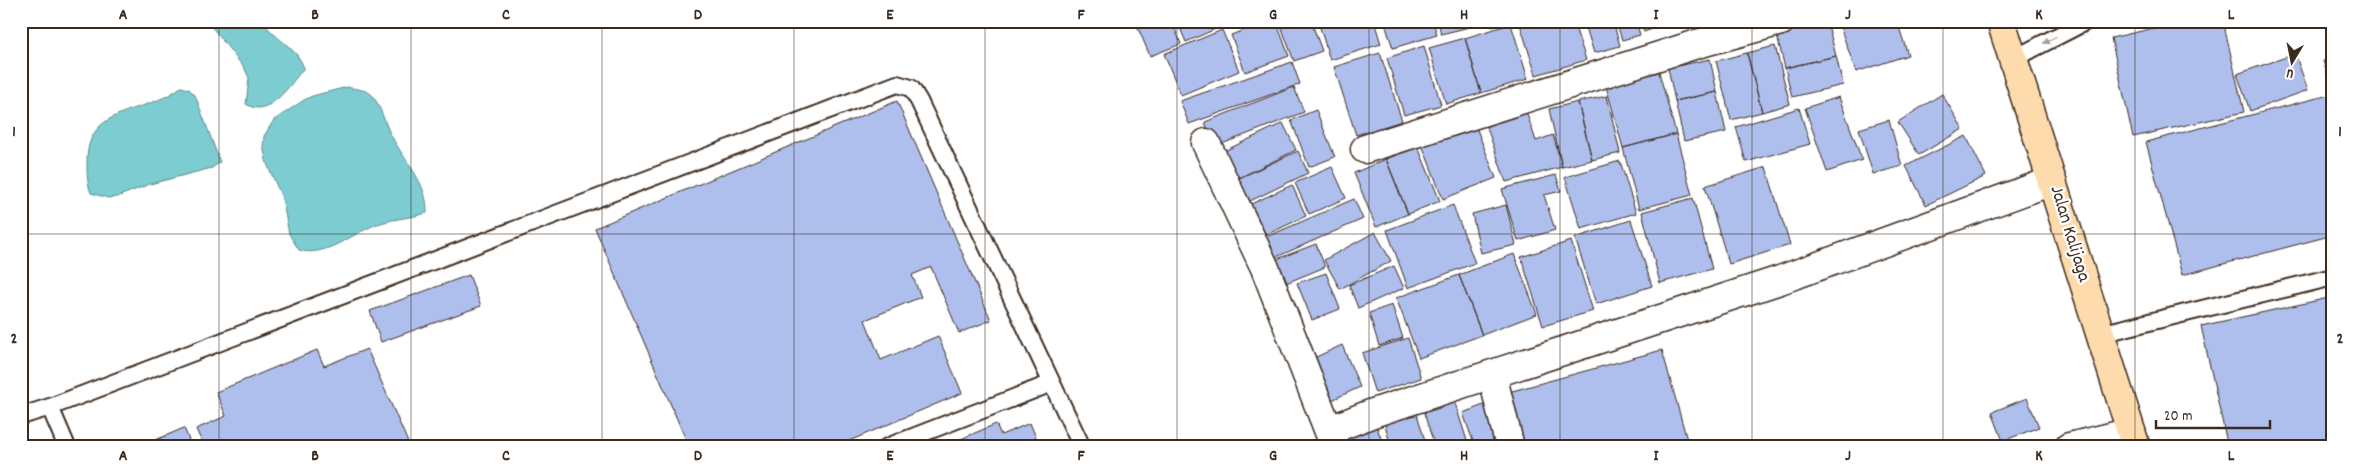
<svg xmlns="http://www.w3.org/2000/svg" width="2354" height="468" font-family="Dekko,sans-serif">
	<style>
		.water { fill: #7bccd2; stroke: #618b8a }
		.building { fill: #aebfee; stroke: #3b2a1e }
		.lines { fill: none; stroke-linecap: round; stroke-linejoin: round }
		.service-casing { stroke: #3b2a1e; stroke-width: 20 }
		.minor-casing { stroke: #3b2a1e; stroke-width: 31 }
		.trunk-casing { stroke: #3b2a1e; stroke-width: 31 }
		.service { stroke: #fff; stroke-width: 16 }
		.minor { stroke: #fff; stroke-width: 28 }
		.trunk { stroke: #fedbac; stroke-width: 28 }
		.oneway { fill: #a79f9a }
		.grid { fill: none; stroke: #3b2a1e; stroke-width: 1; stroke-opacity: 0.55 }
		.labels { text-anchor: middle; dominant-baseline: central; stroke-width: 4.5; stroke-linejoin: round; paint-order: stroke }
		.street-label { font-size: 19px; fill: #3b2a1e; stroke: #fff }
		.neatline { fill: none; stroke: #3b2a1e; stroke-width: 2 }
		.grid-label { font-size: 16px; text-anchor: middle; font-weight: bold; fill: #3b2a1e }
	</style>
	<rect width="100%" height="100%" fill="#fff"/>
	<filter id="ink" filterUnits="userSpaceOnUse"><feTurbulence type="fractalNoise" baseFrequency=".02" numOctaves="2"/><feDisplacementMap in="SourceGraphic" scale="10" xChannelSelector="R" yChannelSelector="G"/><feConvolveMatrix kernelMatrix="1 2 1 2 8 2 1 2 1" color-interpolation-filters="sRGB"/></filter>
	<g filter="url(#ink)">
		<path class="water" d="M 207,21 L 263,21 C 274,40 297,46 304,68 C 290,84 269,120 246,104 L 249,78 L 245,69 Z
			M 181,87 L 189,89 L 195,95 L 220,162 L 212,168 L 150,184 L 117,197 L 108,198 L 91,193 C 87,183 87,173 87,163 C 86,116 124,114 158,100 C 166,97 174,92 181,87 Z
			M 347,87 C 355,89 366,89 372,95 C 381,106 385,125 392,137 C 405,162 428,183 427,213 C 412,218 396,218 381,223 C 356,230 326,259 299,250 L 289,234 L 282,198 L 267,164 L 263,146 L 264,136 L 274,120 L 304,100 L 312,96 Z"/>
		<path class="building" d="M 882,21 L 904,21 L 885,29 Z
			M 1135,21 L 1172,21 L 1181,44 L 1150,56 Z
			M 1177,21 L 1228,21 L 1229,23 L 1186,42 Z
			M 1233,21 L 1252,21 L 1236,28 Z
			M 1269,21 L 1276,21 L 1289,56 L 1245,72 L 1231,35 Z
			M 1293,21 L 1311,21 L 1322,51 L 1294,61 L 1281,26 Z
			M 1318,21 L 1374,21 L 1381,44 L 1330,60 Z
			M 1384,21 L 1433,21 L 1437,35 L 1393,48 Z
			M 1438,21 L 1486,21 L 1486,23 L 1441,34 Z
			M 1491,21 L 1511,21 L 1492,27 Z
			M 1519,21 L 1573,21 L 1586,60 L 1536,75 Z
			M 1584,21 L 1613,21 L 1620,46 L 1594,53 Z
			M 1616,21 L 1636,21 L 1640,35 L 1622,40 Z
			M 1641,21 L 1675,21 L 1644,32 Z
			M 1820,21 L 1827,21 L 1836,56 L 1785,68 L 1776,32 Z
			M 1838,21 L 1897,21 L 1908,55 L 1856,72 Z
			M 2185,21 L 2223,21 L 2244,112 L 2133,137 L 2111,38 Z
			M 1511,24 L 1528,79 L 1481,93 L 1465,38 Z
			M 1222,30 L 1239,71 L 1181,95 L 1164,54 Z
			M 1465,38 L 1481,93 L 1446,104 L 1429,48 Z
			M 1424,46 L 1441,105 L 1404,115 L 1387,58 Z
			M 1775,46 L 1790,104 L 1762,112 L 1747,53 Z
			M 1380,53 L 1402,121 L 1356,135 L 1334,67 Z
			M 1747,53 L 1762,112 L 1731,120 L 1716,61 Z
			M 2295,54 L 2308,90 L 2250,111 L 2237,74 Z
			M 1836,56 L 1843,85 L 1792,97 L 1785,68 Z
			M 2333,58 L 2333,85 L 2331,85 L 2323,61 Z
			M 1710,59 L 1717,92 L 1675,101 L 1668,68 Z
			M 1292,62 L 1300,84 L 1189,124 L 1180,101 Z
			M 1659,72 L 1676,134 L 1623,148 L 1606,86 Z
			M 1294,87 L 1304,112 L 1214,147 L 1205,122 Z
			M 1717,92 L 1726,132 L 1684,141 L 1675,101 Z
			M 1942,94 L 1963,129 L 1919,155 L 1898,122 Z
			M 2329,95 L 2333,109 L 2333,235 L 2182,275 L 2146,142 Z
			M 1607,96 L 1620,153 L 1592,160 L 1578,102 Z
			M 1839,97 L 1862,160 L 1827,172 L 1805,108 Z
			M 897,101 L 991,320 L 959,333 L 931,267 L 912,275 L 921,297 L 865,320 L 881,360 L 938,336 L 962,393 L 835,447 L 689,447 L 595,228 Z
			M 1578,102 L 1592,160 L 1562,167 L 1549,109 Z
			M 1525,108 L 1536,141 L 1553,135 L 1562,167 L 1506,182 L 1485,122 Z
			M 1799,108 L 1810,144 L 1746,162 L 1736,127 Z
			M 1316,110 L 1335,157 L 1309,167 L 1291,120 Z
			M 1472,117 L 1496,178 L 1443,199 L 1419,137 Z
			M 1889,120 L 1902,166 L 1873,174 L 1859,129 Z
			M 1283,123 L 1296,150 L 1235,180 L 1222,152 Z
			M 1676,134 L 1692,195 L 1639,209 L 1623,148 Z
			M 1966,136 L 1986,176 L 1926,205 L 1906,166 Z
			M 1418,147 L 1440,201 L 1408,214 L 1386,159 Z
			M 1298,151 L 1308,173 L 1248,202 L 1237,179 Z
			M 1386,159 L 1408,214 L 1376,227 L 1354,173 Z
			M 1620,161 L 1636,213 L 1581,229 L 1565,177 Z
			M 1332,167 L 1346,198 L 1309,214 L 1295,183 Z
			M 1766,167 L 1790,245 L 1729,264 L 1705,186 Z
			M 1556,175 L 1561,191 L 1544,195 L 1555,230 L 1518,241 L 1502,189 Z
			M 1292,185 L 1306,216 L 1266,235 L 1251,204 Z
			M 1693,198 L 1712,269 L 1660,283 L 1642,212 Z
			M 1354,199 L 1363,219 L 1274,258 L 1264,238 Z
			M 1453,205 L 1475,263 L 1408,288 L 1387,230 Z
			M 1506,205 L 1516,245 L 1481,253 L 1472,214 Z
			M 1631,220 L 1652,286 L 1596,304 L 1575,238 Z
			M 1375,232 L 1391,261 L 1340,289 L 1324,260 Z
			M 1571,241 L 1593,311 L 1543,326 L 1521,257 Z
			M 1316,244 L 1325,267 L 1286,283 L 1277,259 Z
			M 1514,254 L 1537,314 L 1482,335 L 1459,275 Z
			M 1394,266 L 1404,288 L 1358,308 L 1349,285 Z
			M 1326,273 L 1340,309 L 1312,320 L 1297,283 Z
			M 469,275 L 481,306 L 381,342 L 370,311 Z
			M 1459,275 L 1482,335 L 1419,358 L 1396,298 Z
			M 2333,297 L 2333,437 L 2286,447 L 2228,447 L 2201,326 Z
			M 1392,305 L 1403,338 L 1379,346 L 1369,313 Z
			M 1408,338 L 1421,378 L 1375,393 L 1362,353 Z
			M 1342,345 L 1360,387 L 1332,400 L 1314,358 Z
			M 367,349 L 410,447 L 204,447 L 196,429 L 226,416 L 216,392 L 317,350 L 324,366 Z
			M 1662,350 L 1689,447 L 1521,447 L 1505,393 Z
			M 2027,398 L 2039,427 L 2003,441 L 1992,412 Z
			M 1455,403 L 1469,447 L 1435,447 L 1424,413 Z
			M 1486,404 L 1502,447 L 1475,447 L 1463,413 Z
			M 1416,411 L 1427,447 L 1391,447 L 1384,421 Z
			M 1374,419 L 1384,447 L 1345,447 L 1340,432 Z
			M 1030,423 L 1040,447 L 942,447 L 996,424 L 1001,435 Z
			M 184,428 L 192,447 L 139,447 Z"/>
		<g class="lines">
			<g class="service-casing">
				<path id="service" d="M 2013,59 L 2087,21
					M 2100,334 L 2333,277
					M 50,407 L 67,447
					M 21,416 L 50,407 L 897,84 L 911,88 L 919,101 L 1082,447
					M 887,447 L 1052,383"/>
			</g>
			<g class="minor-casing">
				<path id="minor" d="M 1206,143 L 1265,268 L 1335,447
					M 1365,149 L 1697,44 L 1781,21
					M 1492,374 L 1510,447
					M 1330,430 L 1373,413 L 1780,280 L 2052,181
					M 2069,447 L 2131,432"/>
			</g>
			<g class="trunk-casing">
				<path id="trunk" d="M 2001,21 L 2136,447"/>
			</g>
			<use href="#service" class="service"/>
			<use href="#minor" class="minor"/>
			<use href="#trunk" class="trunk"/>
		</g>
		<defs><path id="oneway-solid" d="M-6-.8H1V-3.2L6.5 0L1 3.2V.8H-6Z" transform="scale(1.25)"/></defs>
		<use class="oneway" href="#oneway-solid" transform="translate(2050 40) rotate(153)"/>
	</g>
	<path class="grid" d="M 219,21 L 219,447M 411,21 L 411,447M 602,21 L 602,447M 794,21 L 794,447M 985,21 L 985,447M 1177,21 L 1177,447M 1369,21 L 1369,447M 1560,21 L 1560,447M 1752,21 L 1752,447M 1943,21 L 1943,447M 2135,21 L 2135,447M 21,234 L 2333,234"/>
	<g class="labels">
		<g class="street-label">
			<text transform="translate(2069 234) rotate(73)">Jalan Kalijaga</text>
		</g>
	</g>
	<rect width="2354" height="468" fill="none" stroke="#fff" stroke-width="55"/>
	<g transform="translate(2292 62) rotate(190)" stroke="#ffffff" stroke-width="4" paint-order="stroke">
	<path d="M0-4L9 19L0 12L-9 19Z" fill="#3b2a1e"/>
	<text y="-8" font-size="14" font-weight="bold" text-anchor="middle" fill="#3b2a1e">U</text>
	</g>
	<path d="M2156 420v8h114v-8" fill="none" stroke="#3b2a1e" stroke-width="2.5"/>
	<text x="2164" y="420" font-size="15" fill="#3b2a1e" stroke="#ffffff" stroke-width="4" paint-order="stroke">20 m</text>
	<rect x="28" y="28" width="2298" height="412" class="neatline"/>
	<g class="grid-label">
		<text x="123" y="19">A</text>
		<text x="315" y="19">B</text>
		<text x="506" y="19">C</text>
		<text x="698" y="19">D</text>
		<text x="890" y="19">E</text>
		<text x="1081" y="19">F</text>
		<text x="1273" y="19">G</text>
		<text x="1464" y="19">H</text>
		<text x="1656" y="19">I</text>
		<text x="1848" y="19">J</text>
		<text x="2039" y="19">K</text>
		<text x="2231" y="19">L</text>
		<text x="14" y="136">1</text>
		<text x="2340" y="136">1</text>
		<text x="14" y="343">2</text>
		<text x="2340" y="343">2</text>
		<text x="123" y="460">A</text>
		<text x="315" y="460">B</text>
		<text x="506" y="460">C</text>
		<text x="698" y="460">D</text>
		<text x="890" y="460">E</text>
		<text x="1081" y="460">F</text>
		<text x="1273" y="460">G</text>
		<text x="1464" y="460">H</text>
		<text x="1656" y="460">I</text>
		<text x="1848" y="460">J</text>
		<text x="2039" y="460">K</text>
		<text x="2231" y="460">L</text>
	</g>
</svg>
